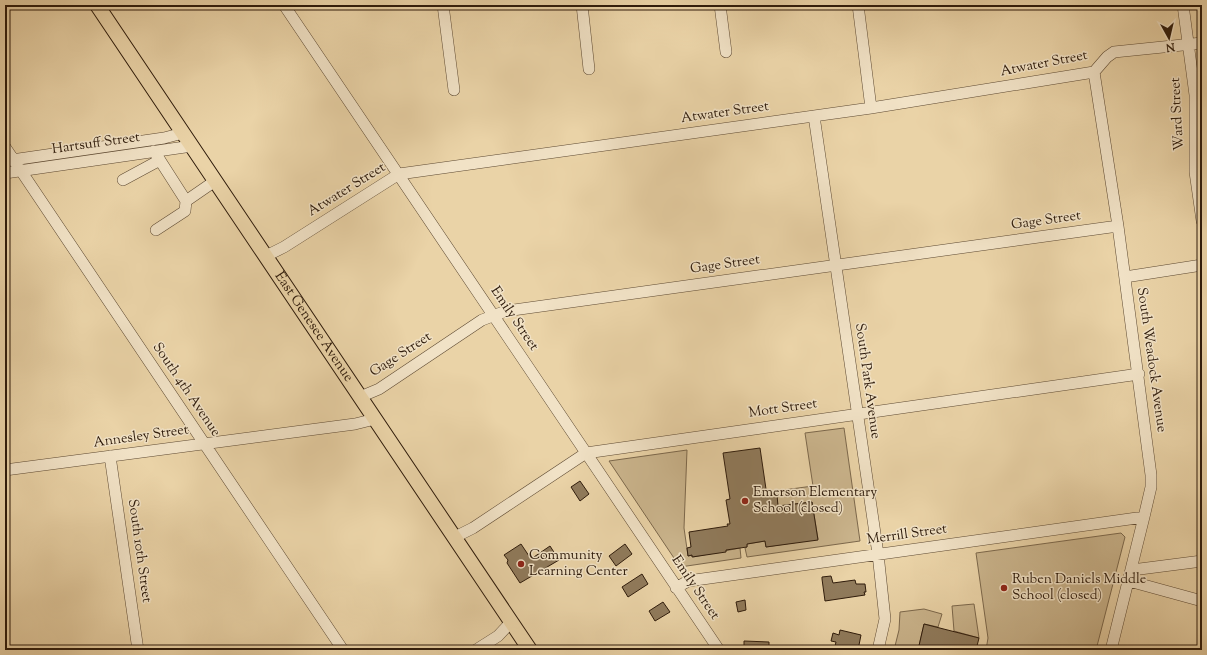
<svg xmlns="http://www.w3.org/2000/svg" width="1207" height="655" font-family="'Sorts Mill Goudy',serif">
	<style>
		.green { fill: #cab48c; stroke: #7c684c }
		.building { fill: #907b5c; stroke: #2e1b0b }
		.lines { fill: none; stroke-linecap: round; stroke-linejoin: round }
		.minor-casing { stroke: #5d4932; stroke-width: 12 }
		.major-casing { stroke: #2e1b0b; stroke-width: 16 }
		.minor { stroke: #f1e2c6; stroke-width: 11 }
		.major { stroke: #ead3a7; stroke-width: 14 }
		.poi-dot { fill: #8f2418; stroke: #f1e2c6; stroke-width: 1.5 }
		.labels { text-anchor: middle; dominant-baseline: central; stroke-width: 3; stroke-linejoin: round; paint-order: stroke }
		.street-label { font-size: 14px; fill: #2e1b0b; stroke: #f1e2c6 }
		.poi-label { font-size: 14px; fill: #2e1b0b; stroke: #f1e2c6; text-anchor: start }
	</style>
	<rect width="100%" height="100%" fill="#ead3a7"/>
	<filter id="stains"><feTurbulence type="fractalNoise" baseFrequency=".005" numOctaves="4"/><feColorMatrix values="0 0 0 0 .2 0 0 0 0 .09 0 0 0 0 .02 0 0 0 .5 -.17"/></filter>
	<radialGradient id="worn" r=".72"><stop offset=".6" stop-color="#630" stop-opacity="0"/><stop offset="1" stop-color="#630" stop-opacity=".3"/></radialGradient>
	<path class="green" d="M 844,428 L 860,541 L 747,557 L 745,548 L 747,547 L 747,544 L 765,541 L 766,547 L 818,539 L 812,502 L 778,506 L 776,491 L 813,486 L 805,433 Z
		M 687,450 L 684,528 L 688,556 L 692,555 L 693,557 L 740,548 L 741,558 L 680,567 L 609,461 Z
		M 1121,533 L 1125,537 L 1096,650 L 986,650 L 988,638 L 976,553 Z
		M 974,604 L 979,638 L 954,631 L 952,606 Z
		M 924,609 L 942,614 L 938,627 L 924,624 L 918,650 L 894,650 L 899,630 L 900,612 Z"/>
	<path class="building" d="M 760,448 L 767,496 L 777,495 L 778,506 L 812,502 L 818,540 L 766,547 L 765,541 L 747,544 L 747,547 L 726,550 L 726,552 L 692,557 L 692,555 L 688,556 L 687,548 L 691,547 L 689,532 L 728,526 L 727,524 L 730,524 L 726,500 L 730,499 L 723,453 Z
		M 580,481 L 589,494 L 580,501 L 571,487 Z
		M 521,544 L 531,559 L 550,546 L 559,560 L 520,583 L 507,563 L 508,560 L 504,555 Z
		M 625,544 L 632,554 L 616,566 L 609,556 Z
		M 642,574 L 648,584 L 628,597 L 622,587 Z
		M 831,576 L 833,583 L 855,580 L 856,584 L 865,584 L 866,592 L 864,592 L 865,595 L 825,601 L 822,579 L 822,577 Z
		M 745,600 L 746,610 L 738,612 L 736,602 Z
		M 663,602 L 670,612 L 655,621 L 649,611 Z
		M 924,624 L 979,638 L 976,650 L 918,650 Z
		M 840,630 L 861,635 L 858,650 L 834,650 L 836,642 L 831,641 L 833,633 L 839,635 Z
		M 744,641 L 769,642 L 769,650 L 744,650 Z"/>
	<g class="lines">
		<g class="minor-casing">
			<path id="minor" d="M 284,5 L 719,650
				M 443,5 L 454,90
				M 582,5 L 589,69
				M 720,5 L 726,52
				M 858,5 L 871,108
				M 1183,5 L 1195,95 L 1195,172 L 1202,221
				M 1094,72 L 1118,226 L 1151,475 L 1151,487 L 1144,517 L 1111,650
				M 814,116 L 878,554 L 885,619 L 878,650
				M 5,147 L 343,650
				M 154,151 L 186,201 L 215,181
				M 5,161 L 164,138 L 183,133
				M 5,173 L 192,146
				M 123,180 L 160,160
				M 156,230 L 185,211 L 186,201
				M 266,256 L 284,247 L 399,174 L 871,108 L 1094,72 L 1107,57 L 1114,52 L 1202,43
				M 1125,277 L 1202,265
				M 360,397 L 379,389 L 482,320 L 506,311 L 1118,226
				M 110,456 L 138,650
				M 5,470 L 355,424 L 375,419
				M 455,537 L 473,528 L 586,453 L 1139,374
				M 1132,570 L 1202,561
				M 1129,581 L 1202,601
				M 676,588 L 688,581 L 1144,517
				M 476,650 L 498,636 L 511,622"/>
		</g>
		<g class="major-casing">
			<g id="major">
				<path id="s1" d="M 97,5 L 530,650"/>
			</g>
		</g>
		<use href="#minor" class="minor"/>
		<use href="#major" class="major"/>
	</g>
	<g class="poi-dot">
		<circle cx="745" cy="501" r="4"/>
		<circle cx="521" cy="564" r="4"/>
		<circle cx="1004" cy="588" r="4"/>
	</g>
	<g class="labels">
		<g class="street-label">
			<text transform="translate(1044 64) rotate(-11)">Atwater Street</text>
			<text transform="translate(725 113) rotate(-8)">Atwater Street</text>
			<text transform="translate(1178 114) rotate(-93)">Ward Street</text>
			<text transform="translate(96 144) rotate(-8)">Hartsuff Street</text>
			<text transform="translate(347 190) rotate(-32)">Atwater Street</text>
			<text transform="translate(1046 221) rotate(-8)">Gage Street</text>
			<text transform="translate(725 265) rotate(-8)">Gage Street</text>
			<text transform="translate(514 319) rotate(56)">Emily Street</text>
			<text stroke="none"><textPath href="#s1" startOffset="388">East Genesee Avenue</textPath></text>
			<text transform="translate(401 355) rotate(-33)">Gage Street</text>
			<text transform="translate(1151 360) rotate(82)">South Weadock Avenue</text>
			<text transform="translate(867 381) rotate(82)">South Park Avenue</text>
			<text transform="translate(186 390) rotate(56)">South 4th Avenue</text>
			<text transform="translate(783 409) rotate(-8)">Mott Street</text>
			<text transform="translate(141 437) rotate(-8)">Annesley Street</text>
			<text transform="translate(907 535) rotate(-8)">Merrill Street</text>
			<text transform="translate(139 551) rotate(82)">South 10th Street</text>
			<text transform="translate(695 588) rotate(56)">Emily Street</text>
		</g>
		<g class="poi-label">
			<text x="753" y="493">Emerson Elementary<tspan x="753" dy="16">School (closed)</tspan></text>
			<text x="529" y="556">Community<tspan x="529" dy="16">Learning Center</tspan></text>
			<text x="1012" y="580">Ruben Daniels Middle<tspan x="1012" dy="16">School (closed)</tspan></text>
		</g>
	</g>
	<rect width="1207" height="655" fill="none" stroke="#ead3a7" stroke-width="20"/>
	<rect x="6" y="6" width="1195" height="643" fill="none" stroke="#2e1b0b" stroke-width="2"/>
	<rect x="10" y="10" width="1187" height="635" fill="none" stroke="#2e1b0b"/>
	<g transform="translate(1169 38) rotate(172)" stroke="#f1e2c6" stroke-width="3" paint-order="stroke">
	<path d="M0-3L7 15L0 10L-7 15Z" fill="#2e1b0b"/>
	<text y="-6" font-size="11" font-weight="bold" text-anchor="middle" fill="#2e1b0b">N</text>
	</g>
	<rect width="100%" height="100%" filter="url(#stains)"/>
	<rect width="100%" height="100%" fill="url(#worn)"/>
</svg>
